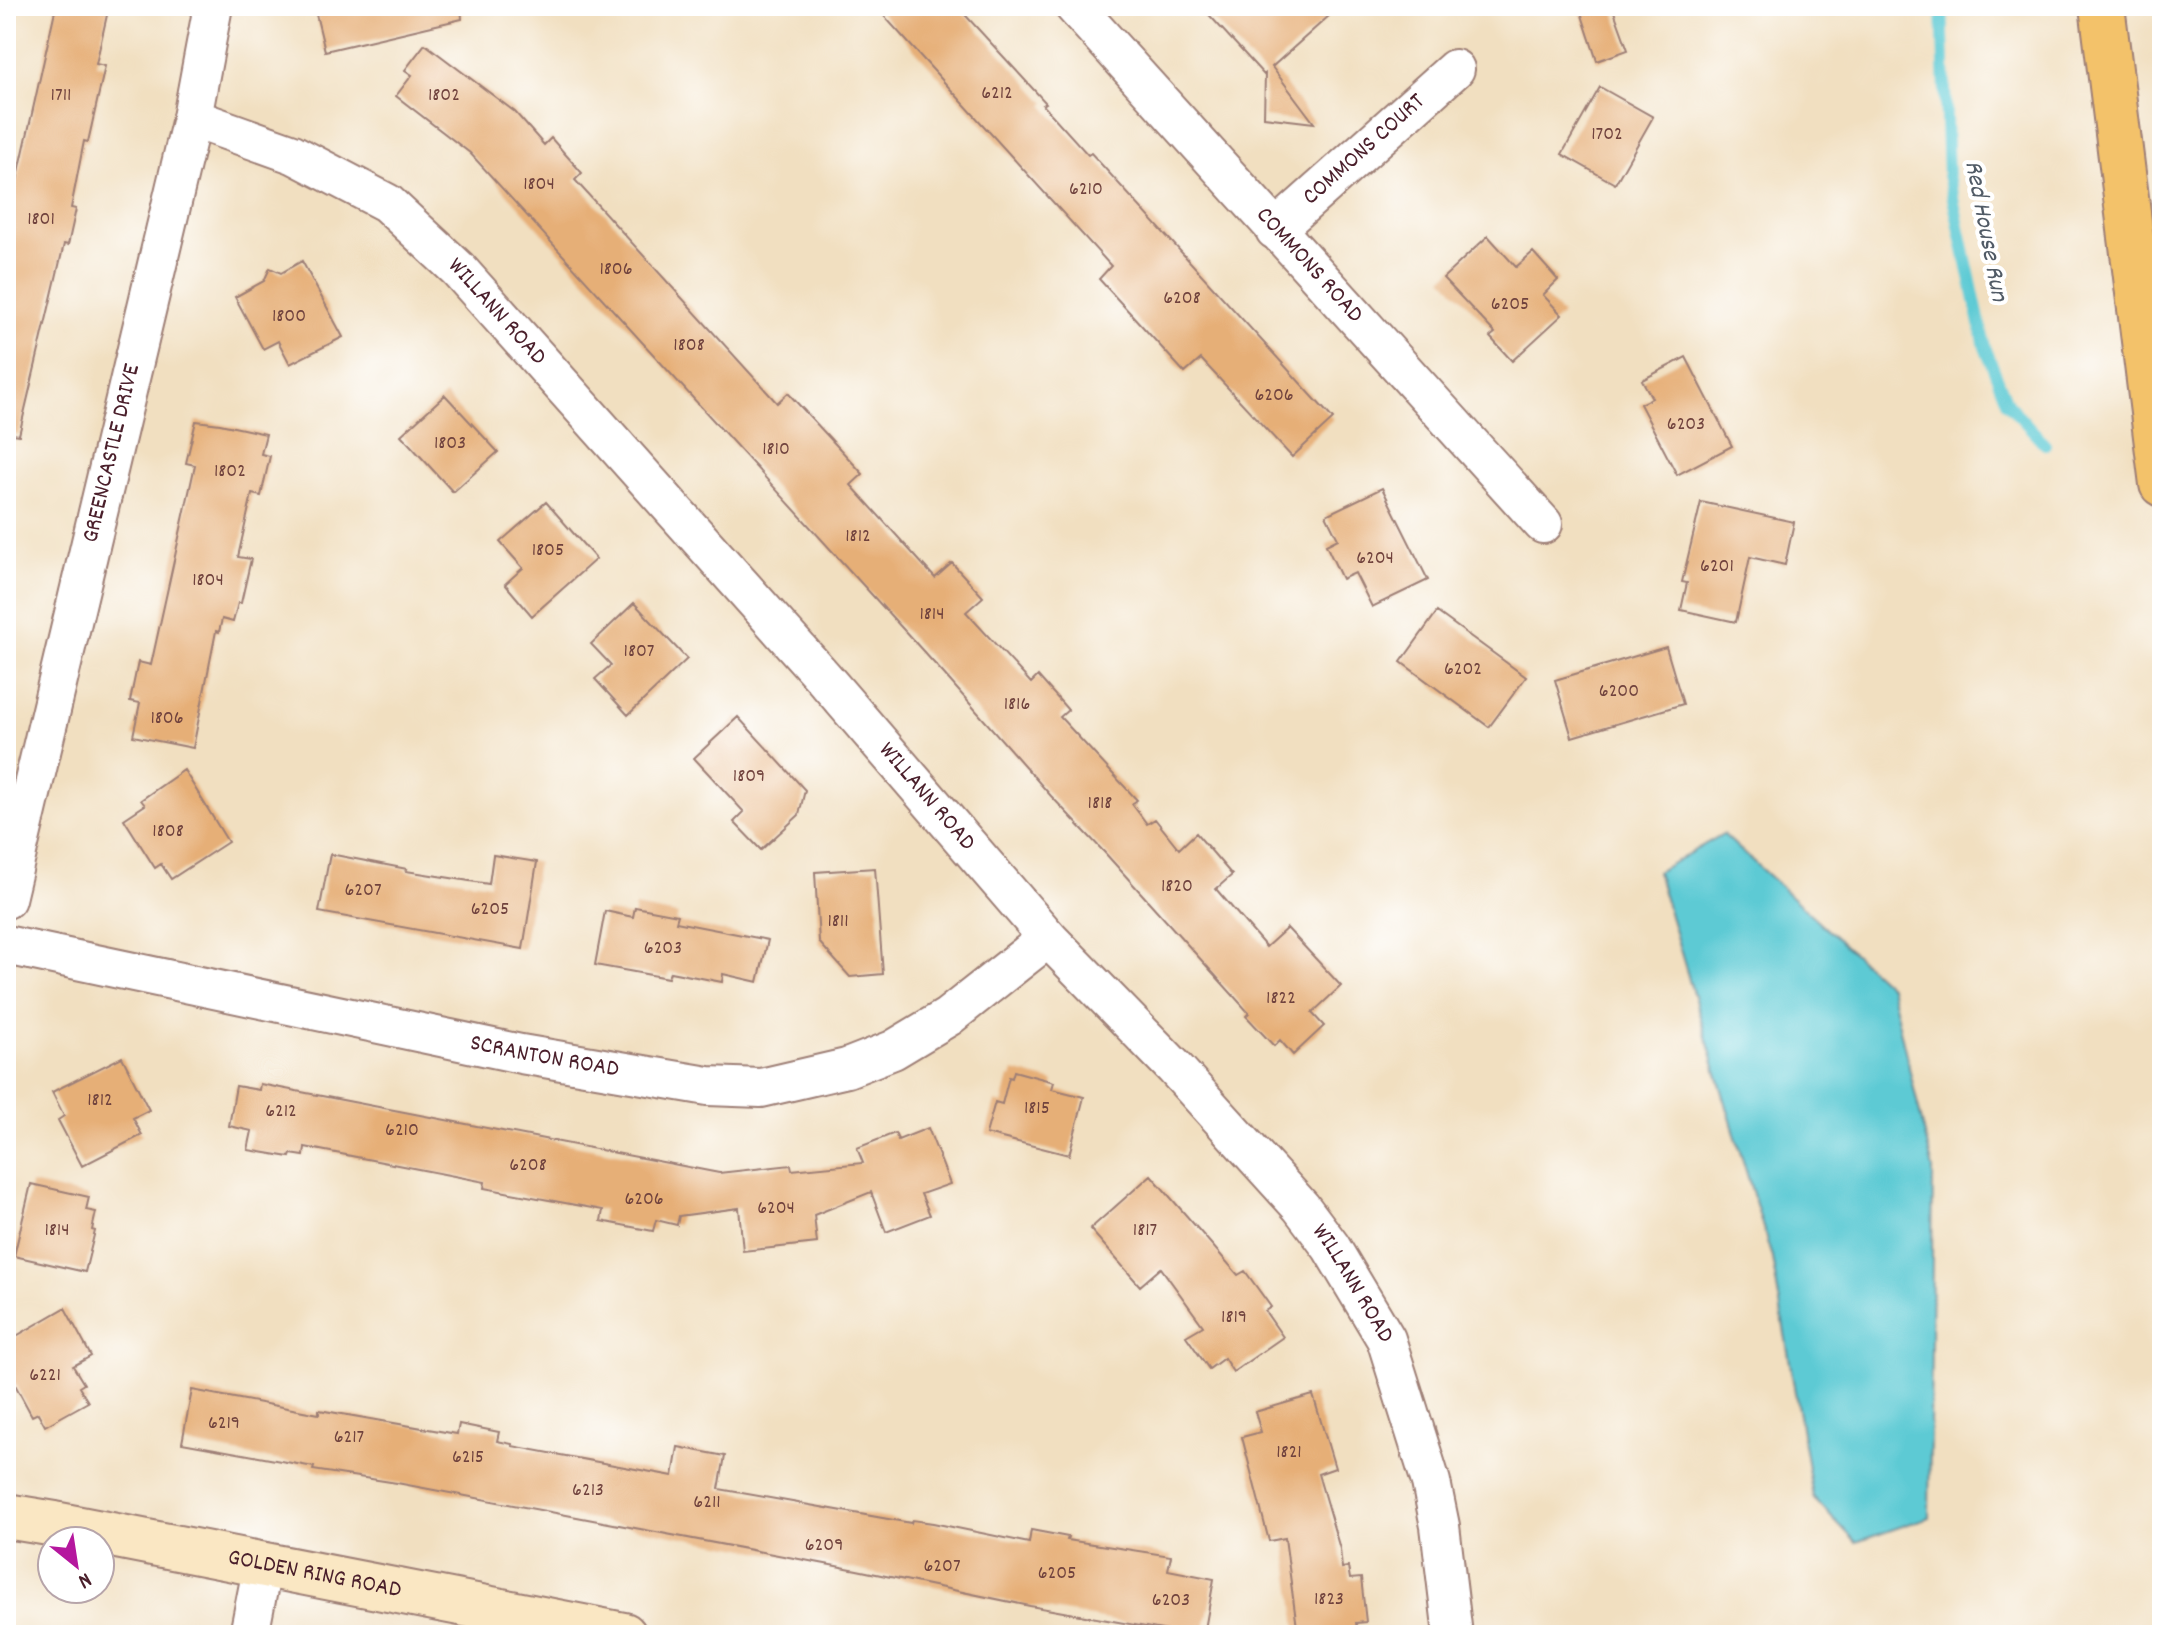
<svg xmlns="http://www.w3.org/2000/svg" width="2168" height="1641" font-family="Dekko,sans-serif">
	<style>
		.water { fill: #5dcad4; stroke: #547480; stroke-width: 2 }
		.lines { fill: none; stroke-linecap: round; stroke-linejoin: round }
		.stream { stroke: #5dcad4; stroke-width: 12 }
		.building { fill: #e6af77 }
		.street-casing { stroke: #9e7f76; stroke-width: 42 }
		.secondary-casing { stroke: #9e7f76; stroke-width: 48 }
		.highway-casing { stroke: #9e7f76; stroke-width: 48 }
		.street { stroke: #fff; stroke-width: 38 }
		.secondary { stroke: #fae7c3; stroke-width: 44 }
		.highway { stroke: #f3c26a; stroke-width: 44 }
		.labels { text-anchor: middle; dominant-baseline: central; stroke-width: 8; stroke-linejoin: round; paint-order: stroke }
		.number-label { font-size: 20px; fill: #71433e }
		.street-label { font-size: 24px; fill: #4a1f2b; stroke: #fff }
		.water-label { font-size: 26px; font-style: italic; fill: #515b66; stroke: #fff }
	</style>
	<rect width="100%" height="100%" fill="#fff"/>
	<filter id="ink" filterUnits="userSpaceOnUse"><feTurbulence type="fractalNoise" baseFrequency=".0125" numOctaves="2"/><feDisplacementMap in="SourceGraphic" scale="16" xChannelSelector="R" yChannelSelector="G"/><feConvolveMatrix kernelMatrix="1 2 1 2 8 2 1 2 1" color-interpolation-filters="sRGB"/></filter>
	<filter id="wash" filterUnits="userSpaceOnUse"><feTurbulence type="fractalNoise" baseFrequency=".006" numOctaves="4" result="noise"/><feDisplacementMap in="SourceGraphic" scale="32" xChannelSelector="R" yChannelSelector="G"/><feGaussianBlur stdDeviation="1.8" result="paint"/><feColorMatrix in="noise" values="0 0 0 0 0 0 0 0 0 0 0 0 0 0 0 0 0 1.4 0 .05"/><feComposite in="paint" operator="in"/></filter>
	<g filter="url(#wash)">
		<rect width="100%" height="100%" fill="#f1dfc0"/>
		<path class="water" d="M 1723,834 L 1890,987 L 1933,1169 L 1929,1517 L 1856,1542 L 1813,1497 L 1772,1258 L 1657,872 Z"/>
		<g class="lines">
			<path class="stream" d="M 1942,6 L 1948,175 L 1985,347 L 2007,403 L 2045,444"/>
		</g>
		<g id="blocks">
			<path class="building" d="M 56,6 L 109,6 L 96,64 L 105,66 L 88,142 L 84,141 L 71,208 L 76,209 L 68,245 L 64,244 L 19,435 L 6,433 L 6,230 Z
				M 314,6 L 461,6 L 462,19 L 325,51 Z
				M 875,6 L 957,6 L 1046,103 L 1043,105 L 1088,155 L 1091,153 L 1333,419 L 1292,457 L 1201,359 L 1185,373 L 1099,279 L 1111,266 Z
				M 1201,6 L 1340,6 L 1272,67 L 1314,123 L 1264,117 L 1265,74 L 1264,75 Z
				M 1579,6 L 1612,6 L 1628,50 L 1597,61 Z
				M 425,44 L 515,112 L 544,145 L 551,138 L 582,173 L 575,180 L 777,403 L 788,393 L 863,474 L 851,485 L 935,578 L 952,563 L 983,597 L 966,612 L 1031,683 L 1038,676 L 1068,710 L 1060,717 L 1137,800 L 1132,804 L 1147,824 L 1155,819 L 1179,849 L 1196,833 L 1232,875 L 1216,889 L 1266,947 L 1287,928 L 1341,986 L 1312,1013 L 1324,1026 L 1293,1055 L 1280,1040 L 1274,1046 L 1246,1016 L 1249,1013 L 1105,853 L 1051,796 L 943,673 L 470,153 L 396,96 L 412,75 L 405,70 Z
				M 1600,87 L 1653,117 L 1615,184 L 1562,154 Z
				M 1488,236 L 1516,267 L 1533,252 L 1558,280 L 1543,295 L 1562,315 L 1512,361 L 1490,337 L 1495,333 L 1443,278 Z
				M 302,261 L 343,337 L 290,364 L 278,341 L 263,349 L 235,297 L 264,281 L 270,268 L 281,273 Z
				M 1686,357 L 1732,446 L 1677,475 L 1640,404 L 1652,398 L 1642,380 Z
				M 445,395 L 498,452 L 453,492 L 401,435 Z
				M 196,421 L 220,424 L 266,434 L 261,454 L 270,456 L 261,496 L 252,494 L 238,557 L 251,559 L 241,603 L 238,603 L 233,622 L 222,619 L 219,632 L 216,631 L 193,748 L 133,736 L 140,703 L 130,701 L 138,662 L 151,665 L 195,465 L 186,463 Z
				M 1382,488 L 1428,580 L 1372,607 L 1355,573 L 1342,579 L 1326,545 L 1338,539 L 1326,515 Z
				M 546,502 L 596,559 L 532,616 L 505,584 L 523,568 L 500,542 Z
				M 1701,502 L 1794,522 L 1785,565 L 1750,557 L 1736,622 L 1681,610 L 1687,583 L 1682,582 Z
				M 634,603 L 687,659 L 628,715 L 595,679 L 611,665 L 591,644 Z
				M 1437,612 L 1526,677 L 1489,727 L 1401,662 Z
				M 1666,647 L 1683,704 L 1572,737 L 1555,680 Z
				M 738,717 L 805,790 L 799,815 L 761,850 L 734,822 L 744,812 L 694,758 Z
				M 184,770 L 228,842 L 171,879 L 161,864 L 155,868 L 124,819 L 145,805 L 141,800 Z
				M 330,854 L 407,869 L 406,871 L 489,884 L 493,855 L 537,862 L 523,949 L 319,912 Z
				M 875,868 L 883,974 L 850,977 L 819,942 L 815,872 Z
				M 635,907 L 678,915 L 676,922 L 768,940 L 758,982 L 723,974 L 722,982 L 670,972 L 668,978 L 595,965 L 605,911 L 633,917 Z
				M 122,1057 L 149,1110 L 133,1118 L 142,1135 L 82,1166 L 58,1120 L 64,1116 L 52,1092 Z
				M 1014,1071 L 1054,1082 L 1052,1089 L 1084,1097 L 1069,1155 L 986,1134 L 995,1102 L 1002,1104 L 1009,1077 L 1012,1078 Z
				M 260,1084 L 719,1173 L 791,1165 L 792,1170 L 863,1163 L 857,1148 L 895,1133 L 898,1140 L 928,1128 L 950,1184 L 921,1194 L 930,1215 L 886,1232 L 871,1192 L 814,1215 L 817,1243 L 743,1251 L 739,1208 L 679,1216 L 677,1225 L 656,1220 L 653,1231 L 601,1221 L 603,1210 L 484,1188 L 485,1182 L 305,1147 L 304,1156 L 291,1154 L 290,1157 L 248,1150 L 252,1131 L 229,1126 L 236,1086 L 259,1090 Z
				M 1151,1175 L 1238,1275 L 1245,1271 L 1271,1307 L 1265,1311 L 1283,1337 L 1233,1372 L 1224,1358 L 1209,1369 L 1186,1336 L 1203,1326 L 1161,1268 L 1140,1286 L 1090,1229 Z
				M 31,1184 L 89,1197 L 86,1210 L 96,1212 L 92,1230 L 95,1231 L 85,1272 L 14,1256 Z
				M 65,1308 L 91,1356 L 73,1366 L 84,1384 L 79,1387 L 88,1402 L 45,1426 L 38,1413 L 32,1416 L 6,1368 L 6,1342 Z
				M 192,1390 L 319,1414 L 319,1410 L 457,1434 L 459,1424 L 499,1432 L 497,1441 L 512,1444 L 512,1446 L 673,1476 L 678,1447 L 725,1456 L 719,1489 L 911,1523 L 912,1520 L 933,1523 L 1029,1543 L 1031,1530 L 1068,1537 L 1067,1540 L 1171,1556 L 1168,1570 L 1214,1579 L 1204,1635 L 1190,1635 L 1030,1606 L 857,1570 L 397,1483 L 313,1470 L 314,1467 L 182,1443 Z
				M 1313,1395 L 1335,1468 L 1318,1474 L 1340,1549 L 1342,1568 L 1348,1567 L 1350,1579 L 1361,1578 L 1366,1622 L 1356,1623 L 1357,1635 L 1298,1635 L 1285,1538 L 1269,1541 L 1242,1437 L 1261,1432 L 1255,1412 Z"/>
		</g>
	</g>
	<g filter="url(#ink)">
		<use href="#blocks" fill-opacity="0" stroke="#9e7f76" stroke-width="2"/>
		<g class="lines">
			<g class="street-casing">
				<g id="street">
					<path id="s1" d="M 1074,6 L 1543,524"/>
					<path id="s2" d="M 192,118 L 293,154 L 387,203 L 458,269 L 823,677 L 1048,938 L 1174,1067 L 1301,1207 L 1331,1247 L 1386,1339 L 1431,1482 L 1440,1526 L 1453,1635"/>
					<path id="s3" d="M 1275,230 L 1455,69"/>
					<path id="s4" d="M 6,899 L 192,118 L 213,6"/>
					<path id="s5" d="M 6,945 L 521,1054 L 708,1086 L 761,1088 L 847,1068 L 893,1050 L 948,1017 L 1048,938"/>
					<path d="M 249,1635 L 263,1564"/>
				</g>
			</g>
			<g class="secondary-casing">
				<g id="secondary">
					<path id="s6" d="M 6,1516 L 55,1524 L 624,1635"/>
				</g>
			</g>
			<g class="highway-casing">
				<path id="highway" d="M 2102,6 L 2162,484"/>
			</g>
			<use href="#street" class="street"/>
			<use href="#secondary" class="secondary"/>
			<use href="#highway" class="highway"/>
		</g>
	</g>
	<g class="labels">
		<g class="number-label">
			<text x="997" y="94">6212</text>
			<text x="61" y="96">1711</text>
			<text x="444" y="96">1802</text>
			<text x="1607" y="135">1702</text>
			<text x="539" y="185">1804</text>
			<text x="1086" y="190">6210</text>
			<text x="41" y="220">1801</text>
			<text x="616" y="270">1806</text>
			<text x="1182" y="299">6208</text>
			<text x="1510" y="305">6205</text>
			<text x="289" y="317">1800</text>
			<text x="689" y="346">1808</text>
			<text x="1274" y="396">6206</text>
			<text x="1686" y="425">6203</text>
			<text x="450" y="444">1803</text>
			<text x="776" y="450">1810</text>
			<text x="230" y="472">1802</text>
			<text x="858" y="537">1812</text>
			<text x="548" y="551">1805</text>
			<text x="1375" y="559">6204</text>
			<text x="1717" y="567">6201</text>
			<text x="208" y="581">1804</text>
			<text x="932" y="615">1814</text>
			<text x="639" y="652">1807</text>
			<text x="1463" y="670">6202</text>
			<text x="1619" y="692">6200</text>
			<text x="1017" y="705">1816</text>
			<text x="167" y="719">1806</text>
			<text x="749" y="777">1809</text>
			<text x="1100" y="804">1818</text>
			<text x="168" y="832">1808</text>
			<text x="1177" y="887">1820</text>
			<text x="363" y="891">6207</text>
			<text x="490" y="910">6205</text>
			<text x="838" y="922">1811</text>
			<text x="663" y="949">6203</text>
			<text x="1281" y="999">1822</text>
			<text x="100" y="1101">1812</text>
			<text x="1037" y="1109">1815</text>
			<text x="281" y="1112">6212</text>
			<text x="402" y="1131">6210</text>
			<text x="528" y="1166">6208</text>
			<text x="644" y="1200">6206</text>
			<text x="776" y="1209">6204</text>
			<text x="57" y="1231">1814</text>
			<text x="1145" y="1231">1817</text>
			<text x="1234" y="1318">1819</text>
			<text x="45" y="1376">6221</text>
			<text x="224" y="1424">6219</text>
			<text x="349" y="1438">6217</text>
			<text x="1289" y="1453">1821</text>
			<text x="468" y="1458">6215</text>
			<text x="588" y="1491">6213</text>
			<text x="707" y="1503">6211</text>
			<text x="824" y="1546">6209</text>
			<text x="942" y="1567">6207</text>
			<text x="1057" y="1574">6205</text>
			<text x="1329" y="1600">1823</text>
			<text x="1171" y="1601">6203</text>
		</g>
		<g class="street-label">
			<text stroke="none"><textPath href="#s3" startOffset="120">COMMONS COURT</textPath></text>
			<text stroke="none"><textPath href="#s1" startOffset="350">COMMONS ROAD</textPath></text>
			<text stroke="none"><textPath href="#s2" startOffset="368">WILLANN ROAD</textPath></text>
			<text stroke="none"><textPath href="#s4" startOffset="458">GREENCASTLE DRIVE</textPath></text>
			<text stroke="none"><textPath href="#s2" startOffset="1016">WILLANN ROAD</textPath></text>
			<text stroke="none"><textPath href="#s5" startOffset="550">SCRANTON ROAD</textPath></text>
			<text stroke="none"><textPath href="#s2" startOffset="1664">WILLANN ROAD</textPath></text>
			<text stroke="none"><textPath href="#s6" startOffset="314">GOLDEN RING ROAD</textPath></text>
		</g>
		<g class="water-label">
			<text transform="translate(1985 231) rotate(79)">Red House Run</text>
		</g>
	</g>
	<rect width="2168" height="1641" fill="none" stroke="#fff" stroke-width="32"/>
	<g transform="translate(76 1565) rotate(150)"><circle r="38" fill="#ffffff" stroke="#b7a5aa" stroke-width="2"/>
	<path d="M0-6L14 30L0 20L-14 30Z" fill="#b5179e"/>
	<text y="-12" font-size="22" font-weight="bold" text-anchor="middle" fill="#4a1f2b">N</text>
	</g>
</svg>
